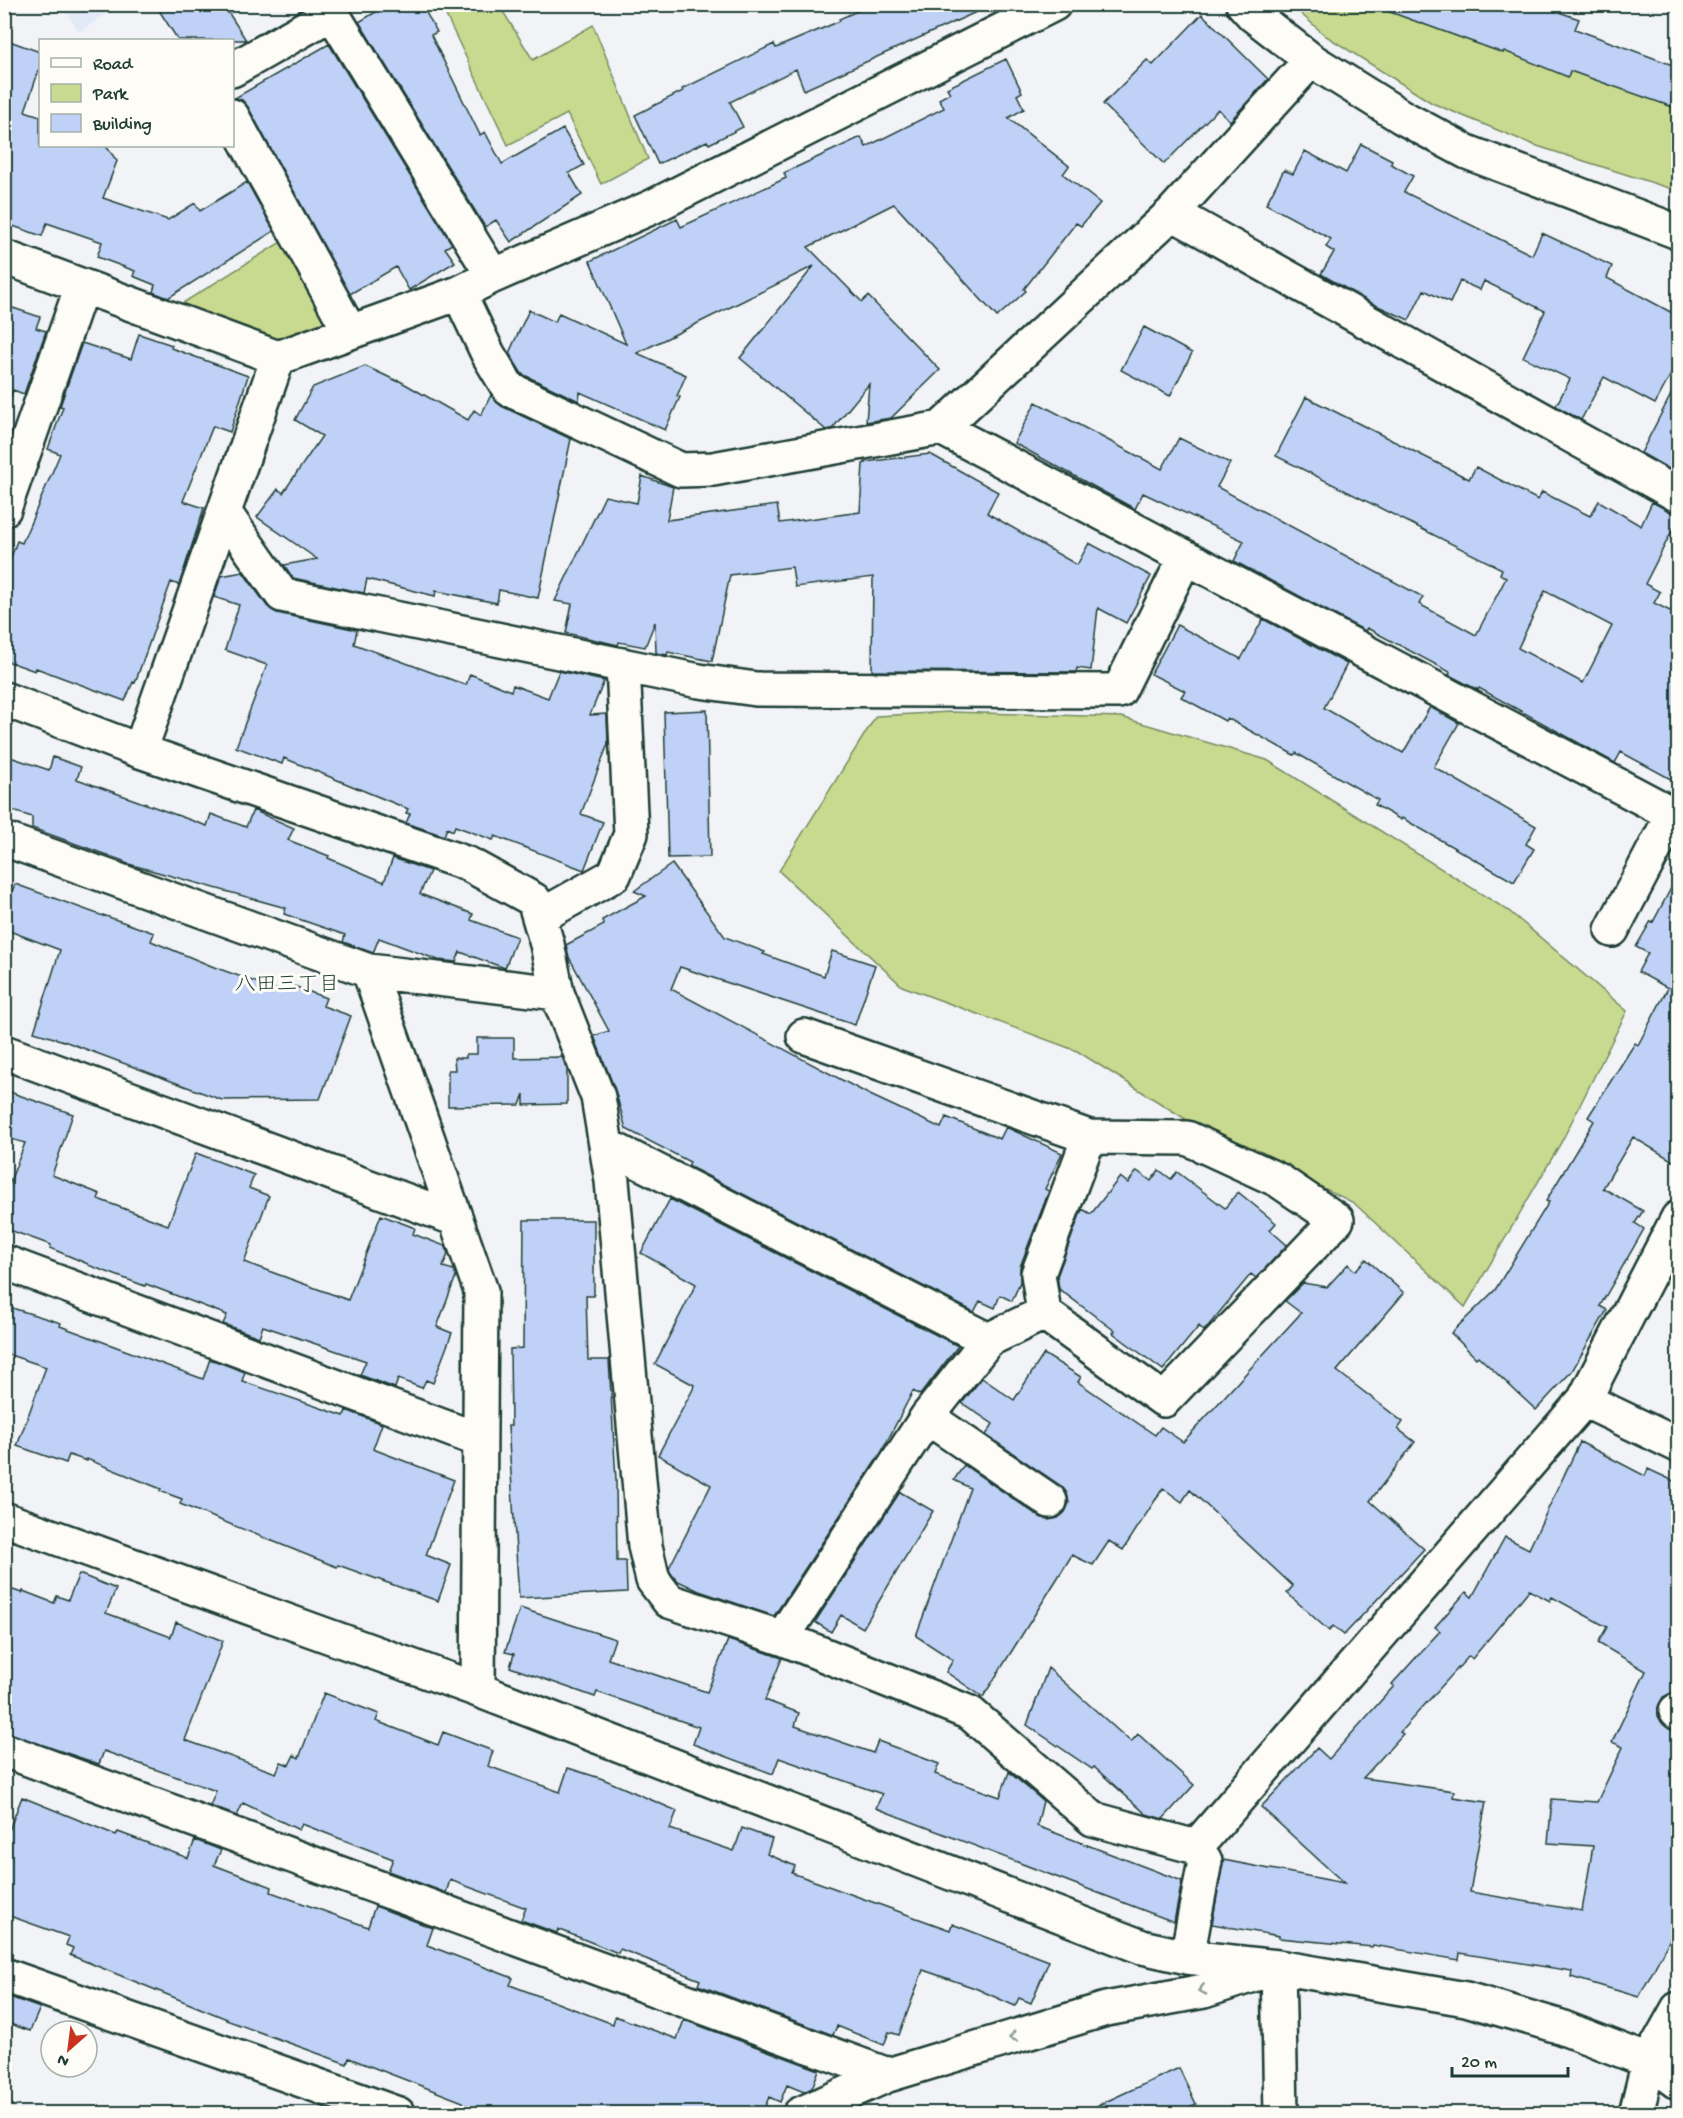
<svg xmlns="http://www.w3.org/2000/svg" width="1683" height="2118" font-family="'Gochi Hand','Klee One',sans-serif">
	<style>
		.built { fill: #e2e9f7 }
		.green { fill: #c8da8f; stroke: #748c62; stroke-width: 1.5 }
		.building { fill: #bfd1f6; stroke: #1f3d34; stroke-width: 1.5; fill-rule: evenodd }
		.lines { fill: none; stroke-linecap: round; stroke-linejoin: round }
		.minor-casing { stroke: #1f3d34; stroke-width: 38 }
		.minor { stroke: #fdfcf7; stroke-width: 33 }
		.oneway { stroke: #8e9c96 }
		.labels { text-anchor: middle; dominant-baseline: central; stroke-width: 6; stroke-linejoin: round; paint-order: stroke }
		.neighbourhood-label { font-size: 21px; fill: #1f3d34; stroke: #fdfcf7 }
	</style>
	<rect width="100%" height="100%" fill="#f1f3f7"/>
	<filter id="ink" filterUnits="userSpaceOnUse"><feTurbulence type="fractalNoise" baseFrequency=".0167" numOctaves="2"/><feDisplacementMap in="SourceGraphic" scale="12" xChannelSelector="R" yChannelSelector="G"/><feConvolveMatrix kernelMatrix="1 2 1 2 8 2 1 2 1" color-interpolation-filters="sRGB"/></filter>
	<g filter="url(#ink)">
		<path class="built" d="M 62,5 L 119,5 L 79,32 Z"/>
		<path class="green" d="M 442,4 L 499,5 L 533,60 L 593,25 L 648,159 L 601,184 L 567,114 L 508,145 L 441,5 Z
			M 1291,5 L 1395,5 L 1542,63 L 1678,101 L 1678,191 L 1534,145 L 1432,103 L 1326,36 Z
			M 281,242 L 326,312 L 321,327 L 287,343 L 181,304 Z
			M 950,712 L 1121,717 L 1267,760 L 1509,911 L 1627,1011 L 1562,1141 L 1465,1307 L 1354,1203 L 1187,1120 L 1077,1051 L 902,986 L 779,871 L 876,716 Z"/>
		<path class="building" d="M 155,4 L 223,4 L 246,40 L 178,40 Z
			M 389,4 L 421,4 L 437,32 L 431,35 L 480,135 L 485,132 L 502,164 L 563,129 L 584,165 L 569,173 L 582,195 L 511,242 L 496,220 L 485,227 L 359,22 Z
			M 873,4 L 994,4 L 804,90 L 796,69 L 730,102 L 743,127 L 709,144 L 707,141 L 658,164 L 635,115 L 683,91 L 682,89 L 774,44 L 776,48 L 840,21 L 839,19 Z
			M 1380,4 L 1558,4 L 1556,11 L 1579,19 L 1575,29 L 1678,67 L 1678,109 L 1570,71 L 1568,77 L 1504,51 L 1503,53 L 1379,8 Z
			M 1202,14 L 1268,79 L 1230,121 L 1218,109 L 1164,164 L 1103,104 L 1147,60 L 1153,65 Z
			M 4,39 L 40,52 L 40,67 L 25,111 L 40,116 L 40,146 L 106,146 L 117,161 L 103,198 L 168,220 L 195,203 L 200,211 L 247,182 L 274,231 L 168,298 L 153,292 L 155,285 L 133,276 L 135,271 L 97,257 L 102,242 L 47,223 L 42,236 L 4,223 Z
			M 329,44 L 452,244 L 445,248 L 455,262 L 409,290 L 396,267 L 350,294 L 248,107 L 242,100 L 235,98 Z
			M 1006,59 L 1022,92 L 1017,95 L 1024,109 L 1008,118 L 1069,166 L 1063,174 L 1100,203 L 1081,226 L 1076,223 L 1024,289 L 1026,291 L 997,317 L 894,204 L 808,247 L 862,302 L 868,296 L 940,370 L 891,418 L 866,422 L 869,384 L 832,429 L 826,430 L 740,358 L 814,266 L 637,353 L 686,375 L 677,396 L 680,397 L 665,430 L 580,392 L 579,401 L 522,374 L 509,353 L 529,310 L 555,322 L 559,313 L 626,344 L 590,261 L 677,219 L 681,227 L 786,178 L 784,173 L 861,137 L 866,147 L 944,108 L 939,99 L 950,93 L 947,88 Z
			M 1361,144 L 1392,160 L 1391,164 L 1413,176 L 1404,192 L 1532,255 L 1542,233 L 1612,266 L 1607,278 L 1678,316 L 1678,361 L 1655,404 L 1604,377 L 1581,420 L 1556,406 L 1570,379 L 1523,357 L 1545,311 L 1484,281 L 1480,290 L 1460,281 L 1450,303 L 1424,290 L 1409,320 L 1369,302 L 1321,274 L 1334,252 L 1326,247 L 1331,239 L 1266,204 L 1284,170 L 1293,174 L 1305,151 L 1346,173 Z
			M 4,305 L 40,317 L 36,328 L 46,331 L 24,394 L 13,390 L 8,404 L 4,404 Z
			M 1144,327 L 1192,353 L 1170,396 L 1121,370 Z
			M 139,334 L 172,345 L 171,348 L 248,376 L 230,432 L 213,426 L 183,501 L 204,508 L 179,585 L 171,582 L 135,683 L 133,682 L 125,701 L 36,668 L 35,671 L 4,660 L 4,576 L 17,541 L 22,543 L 60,454 L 48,449 L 63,407 L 60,406 L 82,343 L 131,359 Z
			M 365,366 L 397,381 L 398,380 L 468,420 L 474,410 L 481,415 L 491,395 L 501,406 L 571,439 L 538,598 L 499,590 L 497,603 L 436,591 L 435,596 L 367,579 L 364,593 L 293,578 L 284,565 L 317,559 L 257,517 L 278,489 L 283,493 L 322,436 L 295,420 L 313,387 Z
			M 1678,381 L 1678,474 L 1641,453 Z
			M 1306,397 L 1469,479 L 1476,467 L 1538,500 L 1542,492 L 1590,516 L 1599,501 L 1641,526 L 1652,502 L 1669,511 L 1678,514 L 1678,519 L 1645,584 L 1660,592 L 1654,603 L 1678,615 L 1678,783 L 1621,752 L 1615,763 L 1479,688 L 1478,690 L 1449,675 L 1450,672 L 1367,628 L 1365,631 L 1234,561 L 1244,541 L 1143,493 L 1135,509 L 1014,443 L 1036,402 L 1162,469 L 1179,438 L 1230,463 L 1217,487 L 1423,597 L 1419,604 L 1476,635 L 1506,578 L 1500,574 L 1502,569 L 1276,456 ZM 1545,591 L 1612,626 L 1583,683 L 1518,648 Z
			M 930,454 L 998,492 L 987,513 L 1077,565 L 1089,543 L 1151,576 L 1126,623 L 1098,608 L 1091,670 L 1077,668 L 1076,672 L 872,671 L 873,577 L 795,587 L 792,567 L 730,575 L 712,661 L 668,652 L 667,655 L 656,653 L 655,622 L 645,647 L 619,642 L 618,645 L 566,633 L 572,604 L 555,601 L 605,496 L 637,503 L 642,476 L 673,487 L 667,520 L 777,505 L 780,523 L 860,512 L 863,464 L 866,463 L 865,462 Z
			M 243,572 L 267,606 L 277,613 L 357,630 L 354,644 L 466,685 L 470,674 L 511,691 L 513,685 L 548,698 L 559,671 L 604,681 L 590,715 L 607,714 L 608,744 L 581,814 L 603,822 L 584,870 L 495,836 L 493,840 L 455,826 L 453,831 L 447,828 L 444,836 L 406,823 L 410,814 L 406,813 L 408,809 L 284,758 L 282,764 L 236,747 L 267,665 L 225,650 L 239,605 L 214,597 L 221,576 Z
			M 1263,619 L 1347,664 L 1324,708 L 1403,753 L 1430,707 L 1459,723 L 1434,767 L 1536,826 L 1526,844 L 1534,849 L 1514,882 L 1402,818 L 1401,820 L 1375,805 L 1378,800 L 1296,753 L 1294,755 L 1227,718 L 1225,721 L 1181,697 L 1185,691 L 1151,674 L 1177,625 L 1241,659 Z
			M 707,710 L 710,857 L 668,858 L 664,712 Z
			M 4,755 L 49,770 L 53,757 L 81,767 L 77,779 L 207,826 L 211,814 L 246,827 L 253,810 L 294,828 L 288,840 L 329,856 L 328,858 L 384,882 L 393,858 L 430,871 L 420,894 L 473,914 L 471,920 L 517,937 L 505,968 L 460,952 L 456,962 L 438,960 L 379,938 L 373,953 L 343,942 L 345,935 L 284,914 L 286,908 L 125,863 L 123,861 L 32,828 L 32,817 L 4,808 Z
			M 672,864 L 725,937 L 765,952 L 763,954 L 824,976 L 832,951 L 875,965 L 855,1025 L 680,967 L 671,989 L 870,1095 L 941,1128 L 946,1117 L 1000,1139 L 1006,1127 L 1062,1153 L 1045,1189 L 1049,1191 L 1020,1267 L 1020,1282 L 1012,1301 L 1000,1295 L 995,1308 L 980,1301 L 974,1312 L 688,1166 L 690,1162 L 626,1129 L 615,1090 L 594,1036 L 609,1031 L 569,957 L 566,945 L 604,925 L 602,920 L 646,896 L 634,891 Z
			M 1678,875 L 1678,1164 L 1633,1137 L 1603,1188 L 1643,1211 L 1635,1223 L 1644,1229 L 1600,1306 L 1607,1310 L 1572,1371 L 1536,1410 L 1478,1356 L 1476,1358 L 1451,1333 L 1495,1290 L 1549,1202 L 1546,1201 L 1594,1121 L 1588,1117 L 1635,1043 L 1638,1045 L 1668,988 L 1638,972 L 1648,953 L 1636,947 L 1651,921 L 1653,922 Z
			M 15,884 L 103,916 L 103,915 L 154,933 L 151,941 L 214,967 L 280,991 L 283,982 L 326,998 L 323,1006 L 351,1016 L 320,1099 L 222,1100 L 64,1041 L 34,1032 L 60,950 L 4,929 L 4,912 Z
			M 477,1038 L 514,1038 L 514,1058 L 562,1057 L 567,1069 L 567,1104 L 524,1105 L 524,1094 L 520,1105 L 448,1106 L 448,1070 L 455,1070 L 454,1058 L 466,1058 L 466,1054 L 477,1054 Z
			M 4,1090 L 73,1114 L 52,1175 L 100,1194 L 98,1199 L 168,1225 L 196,1153 L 254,1175 L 249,1188 L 269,1196 L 244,1262 L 348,1300 L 381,1215 L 415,1228 L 413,1234 L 445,1246 L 448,1254 L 443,1267 L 454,1270 L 456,1276 L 437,1327 L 452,1333 L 433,1383 L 426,1380 L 422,1388 L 398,1379 L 395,1388 L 360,1375 L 366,1361 L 263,1326 L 259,1337 L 223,1324 L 227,1315 L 146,1284 L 145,1286 L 88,1265 L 88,1264 L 50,1248 L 51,1245 L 4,1228 L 4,1197 L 25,1143 L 4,1137 Z
			M 1159,1170 L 1171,1179 L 1177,1172 L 1225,1208 L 1238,1192 L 1276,1223 L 1270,1230 L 1287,1245 L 1256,1278 L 1251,1274 L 1204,1331 L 1199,1326 L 1163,1370 L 1113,1333 L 1115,1331 L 1059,1289 L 1057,1276 L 1082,1209 L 1091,1214 L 1120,1177 L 1128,1183 L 1137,1171 L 1151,1181 Z
			M 670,1199 L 958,1346 L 920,1395 L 913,1391 L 881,1453 L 774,1616 L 699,1591 L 676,1580 L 670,1572 L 669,1568 L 711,1485 L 658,1455 L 693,1389 L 694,1385 L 655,1364 L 696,1284 L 641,1253 Z
			M 524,1220 L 594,1220 L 594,1296 L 586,1296 L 588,1360 L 609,1360 L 616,1480 L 617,1561 L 626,1561 L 627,1592 L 519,1598 L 508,1426 L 511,1426 L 510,1349 L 523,1348 Z
			M 1366,1259 L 1404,1293 L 1337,1371 L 1403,1422 L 1398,1429 L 1415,1442 L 1370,1501 L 1424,1549 L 1344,1635 L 1333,1626 L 1329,1631 L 1287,1593 L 1293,1586 L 1190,1490 L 1182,1502 L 1163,1488 L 1123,1550 L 1109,1541 L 1093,1565 L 1072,1555 L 983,1697 L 946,1672 L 953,1660 L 916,1636 L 970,1488 L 954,1480 L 964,1465 L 1040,1517 L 1049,1520 L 1058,1518 L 1065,1512 L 1069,1503 L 1067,1493 L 1061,1486 L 986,1435 L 993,1424 L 962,1403 L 982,1378 L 1014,1400 L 1044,1354 L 1081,1377 L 1078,1382 L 1155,1435 L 1161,1427 L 1183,1442 L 1301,1313 L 1285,1301 L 1303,1283 L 1327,1287 L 1348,1264 L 1355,1271 Z
			M 12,1308 L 61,1323 L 60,1326 L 203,1379 L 210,1359 L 245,1372 L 242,1381 L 344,1416 L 346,1410 L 382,1424 L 373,1449 L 454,1480 L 426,1555 L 451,1565 L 438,1601 L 338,1565 L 337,1567 L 180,1504 L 182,1499 L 160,1491 L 161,1489 L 87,1459 L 87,1461 L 69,1455 L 66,1463 L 17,1446 L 46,1367 L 4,1353 L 4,1328 Z
			M 1580,1442 L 1645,1476 L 1648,1469 L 1678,1483 L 1678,1693 L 1671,1693 L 1663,1697 L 1658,1707 L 1658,1716 L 1663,1724 L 1673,1731 L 1678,1731 L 1678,1924 L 1639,1997 L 1571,1977 L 1572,1971 L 1460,1953 L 1459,1960 L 1373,1945 L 1372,1947 L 1279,1938 L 1279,1936 L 1212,1924 L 1223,1860 L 1344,1883 L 1261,1807 L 1317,1748 L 1329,1759 L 1394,1686 L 1392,1684 L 1440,1631 L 1435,1627 L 1466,1592 L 1472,1597 L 1505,1537 L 1529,1549 ZM 1529,1590 L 1550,1601 L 1552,1597 L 1607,1627 L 1598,1643 L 1646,1671 L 1612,1742 L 1623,1747 L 1597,1802 L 1552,1799 L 1548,1843 L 1593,1846 L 1582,1911 L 1470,1892 L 1486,1802 L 1453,1797 L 1454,1791 L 1363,1778 L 1403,1734 L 1400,1732 L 1469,1656 L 1472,1659 Z
			M 900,1492 L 933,1511 L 863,1628 L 841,1615 L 831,1632 L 815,1622 Z
			M 79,1574 L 116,1589 L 106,1613 L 171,1637 L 176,1622 L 223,1641 L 185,1740 L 276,1773 L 281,1762 L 289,1765 L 294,1755 L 299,1758 L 324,1693 L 379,1714 L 376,1721 L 438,1745 L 443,1732 L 493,1751 L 488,1766 L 560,1792 L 568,1768 L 603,1779 L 677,1811 L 670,1829 L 734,1851 L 742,1828 L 772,1839 L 767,1854 L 795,1866 L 792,1873 L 950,1930 L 952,1924 L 1049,1961 L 1031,2003 L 1019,1998 L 1015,2006 L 975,1988 L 923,1970 L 899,2035 L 889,2032 L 884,2045 L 837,2026 L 833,2035 L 698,1985 L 700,1980 L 620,1949 L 618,1953 L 558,1929 L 557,1933 L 521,1920 L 526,1908 L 450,1880 L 446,1893 L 388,1871 L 393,1859 L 302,1824 L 299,1830 L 243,1803 L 237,1816 L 210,1806 L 216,1791 L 104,1751 L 99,1764 L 4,1732 L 4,1587 L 22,1593 L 23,1591 L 54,1603 L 57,1596 L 68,1600 Z
			M 520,1608 L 615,1639 L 608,1659 L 707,1692 L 728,1640 L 782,1658 L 765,1700 L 799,1713 L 795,1726 L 873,1753 L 878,1741 L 939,1764 L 935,1774 L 1000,1797 L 1009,1772 L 1043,1801 L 1037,1826 L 1182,1881 L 1174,1922 L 876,1808 L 882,1794 L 779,1758 L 773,1774 L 693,1744 L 699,1727 L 597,1692 L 595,1697 L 510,1667 L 514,1654 L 505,1652 Z
			M 1048,1668 L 1131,1742 L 1138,1734 L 1194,1785 L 1163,1819 L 1146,1814 L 1094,1767 L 1092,1769 L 1027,1725 Z
			M 22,1797 L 116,1835 L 118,1832 L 188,1858 L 195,1840 L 221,1850 L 214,1865 L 272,1887 L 271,1892 L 368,1927 L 375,1906 L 433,1928 L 427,1945 L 513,1978 L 510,1985 L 613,2024 L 615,2016 L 677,2039 L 684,2020 L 819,2070 L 812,2088 L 804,2092 L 787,2085 L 780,2102 L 769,2097 L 762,2114 L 492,2114 L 463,2104 L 463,2102 L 349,2058 L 347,2064 L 226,2020 L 227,2019 L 70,1955 L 73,1948 L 66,1945 L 69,1937 L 4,1914 L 4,1843 Z
			M 4,1995 L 40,2008 L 30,2031 L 4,2022 Z
			M 1179,2068 L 1196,2104 L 1174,2114 L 1079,2114 Z"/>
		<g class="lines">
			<g class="minor-casing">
				<path id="minor" d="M 1243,4 L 1253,15 L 1311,60 L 1402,117 L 1467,152 L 1678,232
					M 232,70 L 332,13 L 493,276
					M 232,116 L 350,332
					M 1172,213 L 1678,495
					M 4,257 L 278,358 L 459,293 L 493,276 L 652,207 L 1054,4
					M 459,293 L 488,354 L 509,389 L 681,470 L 713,469 L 941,428 L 1172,213 L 1311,60
					M 941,428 L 1678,817
					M 4,509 L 82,286
					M 224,512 L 282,595 L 699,681 L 756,689 L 1119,691 L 1185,558
					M 4,699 L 140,751 L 468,864 L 534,900 L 547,944 L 557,993 L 598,1097 L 612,1181 L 645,1546 L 653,1580 L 669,1601 L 782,1638 L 970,1713 L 1093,1819 L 1196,1847 L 1205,1861 L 1187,1957
					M 140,751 L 278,358
					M 4,839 L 369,971 L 557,993
					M 539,917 L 614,875 L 631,834 L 623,665
					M 1612,930 L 1673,814
					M 369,971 L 481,1291 L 478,1690
					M 804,1036 L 1089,1137
					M 4,1052 L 456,1219
					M 1089,1137 L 1187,1138 L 1278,1180 L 1337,1220 L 1164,1400 L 1044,1313 L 1038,1274 Z
					M 606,1145 L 988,1340
					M 4,1262 L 479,1440
					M 1584,1400 L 1678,1445
					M 927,1417 L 1050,1501
					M 4,1519 L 478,1690 L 1142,1947 L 1187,1957 L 1278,1967 L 1466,1999 L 1558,2026 L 1649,2061 L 1678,2082
					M 782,1638 L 927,1417 L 988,1340 L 1044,1313
					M 1676,1711 L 1678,1713
					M 4,1750 L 888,2075
					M 1196,1847 L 1584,1400 L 1678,1218
					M 1278,1967 L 1281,2114
					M 4,1975 L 398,2114
					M 800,2114 L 888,2075 L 1106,2009 L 1204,1991 L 1268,1970
					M 1636,2114 L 1649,2061 L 1678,2009"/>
			</g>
			<use href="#minor" class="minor"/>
		</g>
		<defs><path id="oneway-chevron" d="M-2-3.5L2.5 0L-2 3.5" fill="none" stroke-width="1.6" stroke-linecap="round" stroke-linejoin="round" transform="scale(1.5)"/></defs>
		<g class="oneway">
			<use href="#oneway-chevron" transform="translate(1202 1990) rotate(167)"/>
			<use href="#oneway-chevron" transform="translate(1013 2037) rotate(163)"/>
		</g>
	</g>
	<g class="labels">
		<g class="neighbourhood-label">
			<text x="287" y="986">八田三丁目</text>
		</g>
	</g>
	<rect width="1683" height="2118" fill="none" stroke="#fdfcf7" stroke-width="24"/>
	<rect x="12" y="12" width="1659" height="2094" fill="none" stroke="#1f3d34" stroke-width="2" filter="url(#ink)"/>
	<rect x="39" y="39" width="195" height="108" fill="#fdfcf7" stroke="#a4b0a9" stroke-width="1.5"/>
	<rect x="51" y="58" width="30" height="9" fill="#fdfcf7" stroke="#a4b0a9" stroke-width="1.5"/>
	<text x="93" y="69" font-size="18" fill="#1f3d34">Road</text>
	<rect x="51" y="84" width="30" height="18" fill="#c8da8f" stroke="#a4b0a9" stroke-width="1.5"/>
	<text x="93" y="99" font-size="18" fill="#1f3d34">Park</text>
	<rect x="51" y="114" width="30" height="18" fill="#bfd1f6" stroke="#a4b0a9" stroke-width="1.5"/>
	<text x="93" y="129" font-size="18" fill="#1f3d34">Building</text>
	<g transform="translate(69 2049) rotate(208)"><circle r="28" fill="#fdfcf7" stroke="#a4b0a9" stroke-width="1.5"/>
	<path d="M0-4.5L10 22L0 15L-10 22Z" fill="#c8321e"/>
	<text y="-9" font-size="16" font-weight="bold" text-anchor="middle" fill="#1f3d34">N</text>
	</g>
	<path d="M1452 2067v9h116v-9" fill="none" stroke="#1f3d34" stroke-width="3"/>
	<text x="1461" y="2067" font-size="18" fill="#1f3d34" stroke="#fdfcf7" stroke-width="4.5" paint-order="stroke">20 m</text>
</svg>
